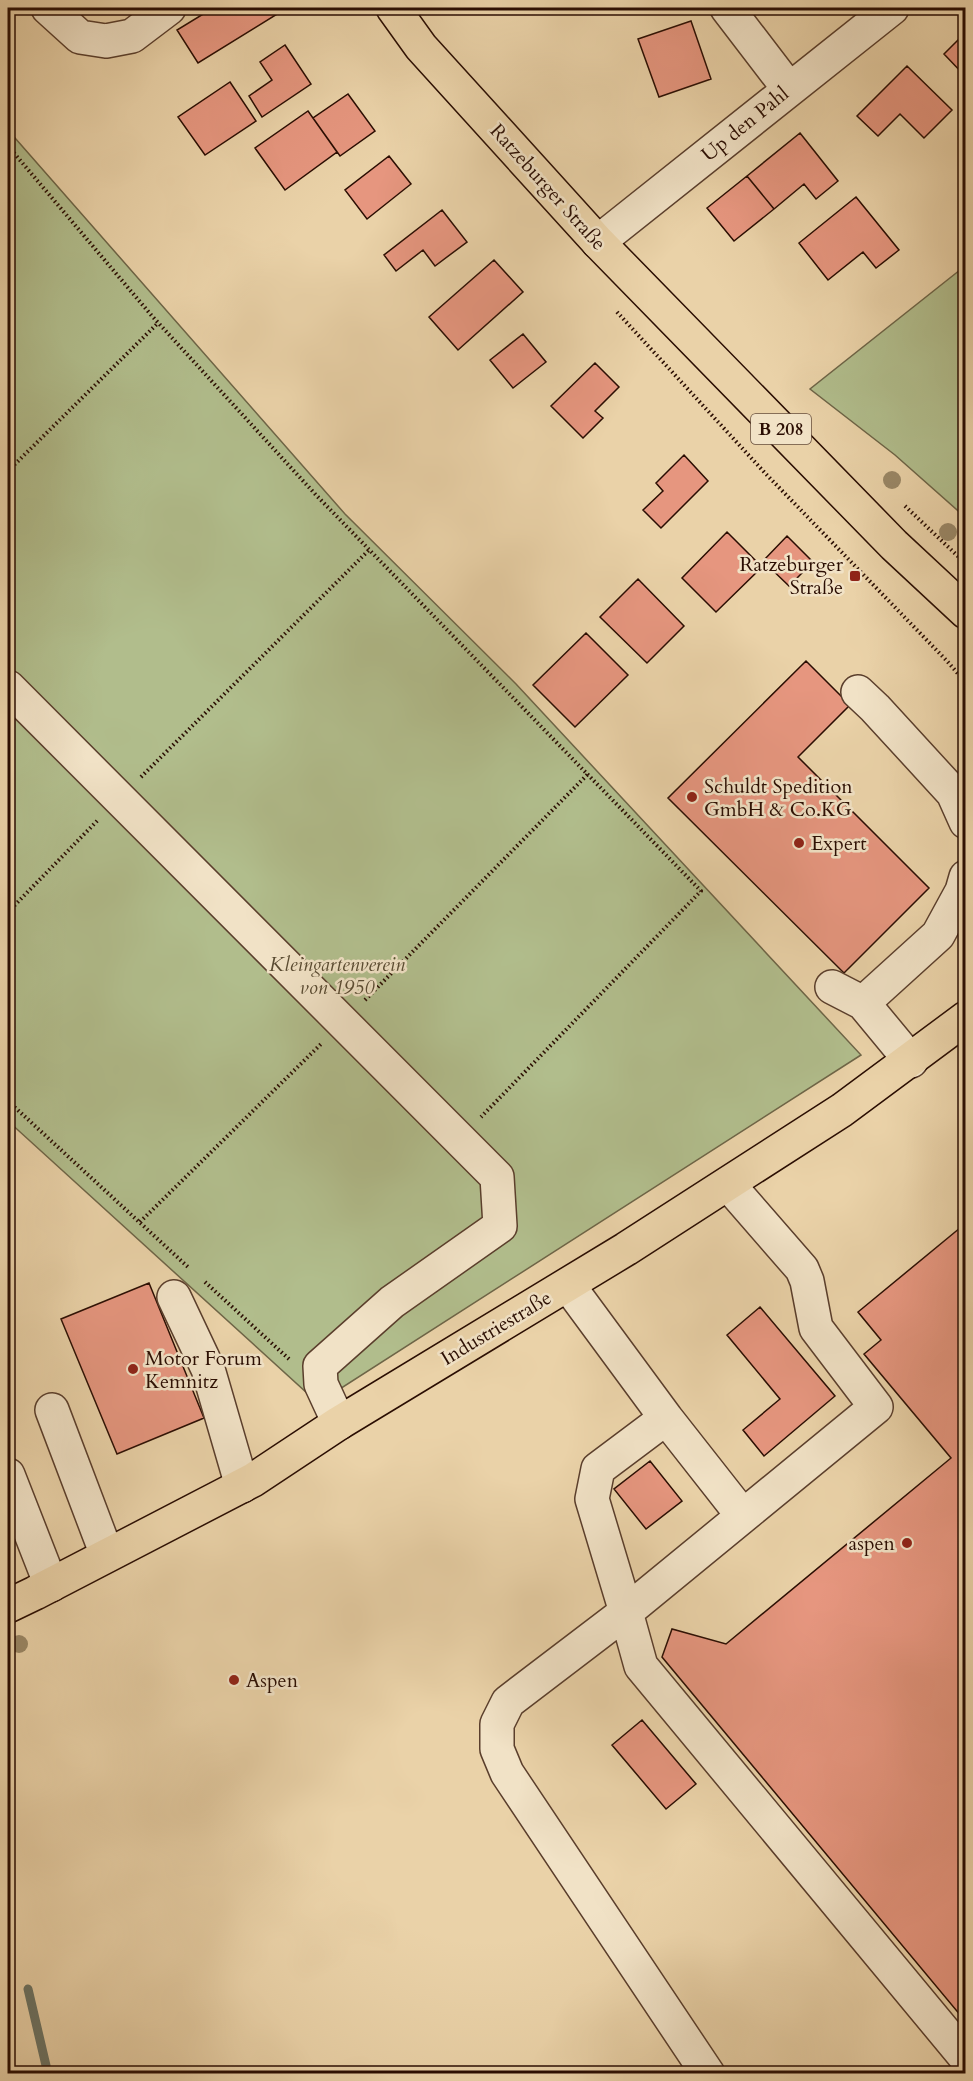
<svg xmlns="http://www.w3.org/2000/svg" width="973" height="2081" font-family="Cardo,serif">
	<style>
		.green { fill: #b1bd8c; stroke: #6e6547; stroke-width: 1.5 }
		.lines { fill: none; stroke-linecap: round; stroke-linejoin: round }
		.stream { stroke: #6c7465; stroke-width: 9 }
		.building { fill: #e6967f; stroke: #2a0d02; stroke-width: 1.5 }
		.minor-casing { stroke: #5a3e2c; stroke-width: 36 }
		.major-casing { stroke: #2a0d02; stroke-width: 36 }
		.path { stroke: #2a0d02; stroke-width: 4; stroke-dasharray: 1.5 3; stroke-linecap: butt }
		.minor { stroke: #f1e2c6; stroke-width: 33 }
		.major { stroke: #ead2a8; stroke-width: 33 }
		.tree { fill: #9a8867 }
		.poi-dot { fill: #8f2418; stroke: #f1e2c6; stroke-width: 2 }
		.labels { text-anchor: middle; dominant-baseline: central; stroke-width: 5; stroke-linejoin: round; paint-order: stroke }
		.shield { fill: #f1e2c6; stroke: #664d3d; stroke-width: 1.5 }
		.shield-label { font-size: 18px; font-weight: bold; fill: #2a0d02 }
		.street-label { font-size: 20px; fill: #2a0d02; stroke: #f1e2c6 }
		.poi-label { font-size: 20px; fill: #2a0d02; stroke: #f1e2c6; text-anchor: start }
		.park-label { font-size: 20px; font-style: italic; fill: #594b32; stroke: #f1e2c6 }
	</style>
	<rect width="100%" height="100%" fill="#ead2a8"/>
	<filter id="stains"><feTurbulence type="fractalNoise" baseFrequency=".00333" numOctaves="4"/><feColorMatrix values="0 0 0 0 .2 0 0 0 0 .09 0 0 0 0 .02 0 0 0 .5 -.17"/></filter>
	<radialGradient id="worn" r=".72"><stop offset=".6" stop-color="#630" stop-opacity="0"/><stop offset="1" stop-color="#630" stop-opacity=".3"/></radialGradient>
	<path class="green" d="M 8,130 L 345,514 L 516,684 L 861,1055 L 318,1403 L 8,1121 Z
		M 965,266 L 965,517 L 895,455 L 810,389 Z"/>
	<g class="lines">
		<path class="stream" d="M 28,1989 L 48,2074"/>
	</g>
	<path class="building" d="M 213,8 L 287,8 L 198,63 L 177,30 Z
		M 691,21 L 711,79 L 659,97 L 638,39 Z
		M 966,32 L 966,73 L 964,75 L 944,54 Z
		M 285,45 L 311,84 L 262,117 L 249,96 L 272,80 L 260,62 Z
		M 907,66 L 952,110 L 924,138 L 900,114 L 878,136 L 857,116 Z
		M 230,82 L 256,121 L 205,155 L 178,117 Z
		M 348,94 L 375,131 L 340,156 L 313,118 Z
		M 308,111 L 337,152 L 285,190 L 255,148 Z
		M 800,133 L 838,181 L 816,199 L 804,184 L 774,209 L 747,176 Z
		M 389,156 L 411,184 L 367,219 L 345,190 Z
		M 747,176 L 774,209 L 734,241 L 707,208 Z
		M 856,197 L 899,250 L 876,268 L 863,252 L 828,280 L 799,243 Z
		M 442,210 L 467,242 L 435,266 L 423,250 L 396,271 L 384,255 Z
		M 494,260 L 523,292 L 458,350 L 429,317 Z
		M 523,334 L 546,362 L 513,388 L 490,360 Z
		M 595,363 L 619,387 L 595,411 L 603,418 L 583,438 L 551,406 Z
		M 684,455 L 708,481 L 661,528 L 643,510 L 663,491 L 656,483 Z
		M 727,532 L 762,567 L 716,612 L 682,578 Z
		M 787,536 L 813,562 L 789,586 L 763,561 Z
		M 638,579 L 684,626 L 647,663 L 600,617 Z
		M 586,633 L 628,675 L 575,727 L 533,685 Z
		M 806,661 L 850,705 L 798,757 L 929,888 L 844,973 L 668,798 Z
		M 966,1223 L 966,2022 L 662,1657 L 672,1629 L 726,1644 L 951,1458 L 864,1354 L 881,1340 L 858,1312 Z
		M 149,1283 L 204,1418 L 117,1454 L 61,1319 Z
		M 760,1307 L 835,1396 L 764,1456 L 743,1430 L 780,1399 L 727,1335 Z
		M 650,1461 L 682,1501 L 646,1529 L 614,1489 Z
		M 642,1720 L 696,1784 L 666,1809 L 612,1745 Z"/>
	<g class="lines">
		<g class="minor-casing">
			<path id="minor" d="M 48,8 L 80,37 L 106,41 L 132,36 L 169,8
				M 727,8 L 789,89
				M 598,242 L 892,8
				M 8,687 L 497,1177 L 500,1226 L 392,1302 L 320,1366 L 321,1384 L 339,1423
				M 858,692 L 875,708 L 953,793 L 966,822
				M 832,987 L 863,1003
				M 911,1061 L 863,1003 L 938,935 L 962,891 L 966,877
				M 728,1184 L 802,1269 L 807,1281 L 816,1328 L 876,1407 L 626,1612 L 641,1666 L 966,2058
				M 568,1285 L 666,1418
				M 174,1297 L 208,1369 L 242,1486
				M 52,1410 L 107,1555
				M 8,1475 L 51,1585
				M 708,2074 L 507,1773 L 497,1749 L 497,1724 L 508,1702 L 626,1612 L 592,1499 L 598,1469 L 666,1418 L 743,1516"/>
		</g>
		<g class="major-casing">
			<path id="major" d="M 393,8 L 421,47 L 598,242 L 894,545 L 966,612
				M 8,1606 L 35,1593 L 253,1480 L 339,1423 L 626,1249 L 842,1110 L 966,1018"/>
		</g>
		<path class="path" d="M 8,146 L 152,316 L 316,495 L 701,891 L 481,1117
			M 617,312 L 765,473 L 947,661 L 966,683
			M 8,471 L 158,323
			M 905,506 L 963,561
			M 141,777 L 369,550
			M 8,912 L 98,820
			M 365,1000 L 588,774
			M 8,1101 L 188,1267
			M 140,1222 L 321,1044
			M 205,1282 L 290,1360"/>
		<use href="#minor" class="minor"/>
		<use href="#major" class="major"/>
	</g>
	<g class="tree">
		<circle cx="892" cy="480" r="9"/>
		<circle cx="948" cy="532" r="9"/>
		<circle cx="19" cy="1644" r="9"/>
	</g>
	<g class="poi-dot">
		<rect x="849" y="570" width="12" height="12" rx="3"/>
		<circle cx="692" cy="797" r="6"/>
		<circle cx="799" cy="843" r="6"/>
		<circle cx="133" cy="1369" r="6"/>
		<circle cx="907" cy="1543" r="6"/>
		<circle cx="234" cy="1680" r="6"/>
	</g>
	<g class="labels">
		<rect class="shield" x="751" y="414" width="60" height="30" rx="4.5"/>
		<g class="shield-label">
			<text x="781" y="429">B 208</text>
		</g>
		<g class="street-label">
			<text transform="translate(745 124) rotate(-39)">Up den Pahl</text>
			<text transform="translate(548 187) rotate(48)">Ratzeburger Straße</text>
			<text transform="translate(496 1328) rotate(-31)">Industriestraße</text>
		</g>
		<g class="poi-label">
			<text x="843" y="564" text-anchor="end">Ratzeburger<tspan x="843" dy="23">Straße</tspan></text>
			<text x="704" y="786">Schuldt Spedition<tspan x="704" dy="23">GmbH &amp; Co.KG</tspan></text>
			<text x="811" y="843">Expert</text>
			<text x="145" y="1358">Motor Forum<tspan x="145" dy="23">Kemnitz</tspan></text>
			<text x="895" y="1543" text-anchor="end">aspen</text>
			<text x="246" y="1680">Aspen</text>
		</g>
		<g class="park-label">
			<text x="337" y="964">Kleingartenverein<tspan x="337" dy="23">von 1950</tspan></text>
		</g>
	</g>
	<rect width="973" height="2081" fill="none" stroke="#ead2a8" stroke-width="30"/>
	<rect x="9" y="9" width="955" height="2063" fill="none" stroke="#2a0d02" stroke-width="3"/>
	<rect x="15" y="15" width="943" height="2051" fill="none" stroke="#2a0d02" stroke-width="1.5"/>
	<rect width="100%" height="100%" filter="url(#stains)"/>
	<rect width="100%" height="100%" fill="url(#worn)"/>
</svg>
